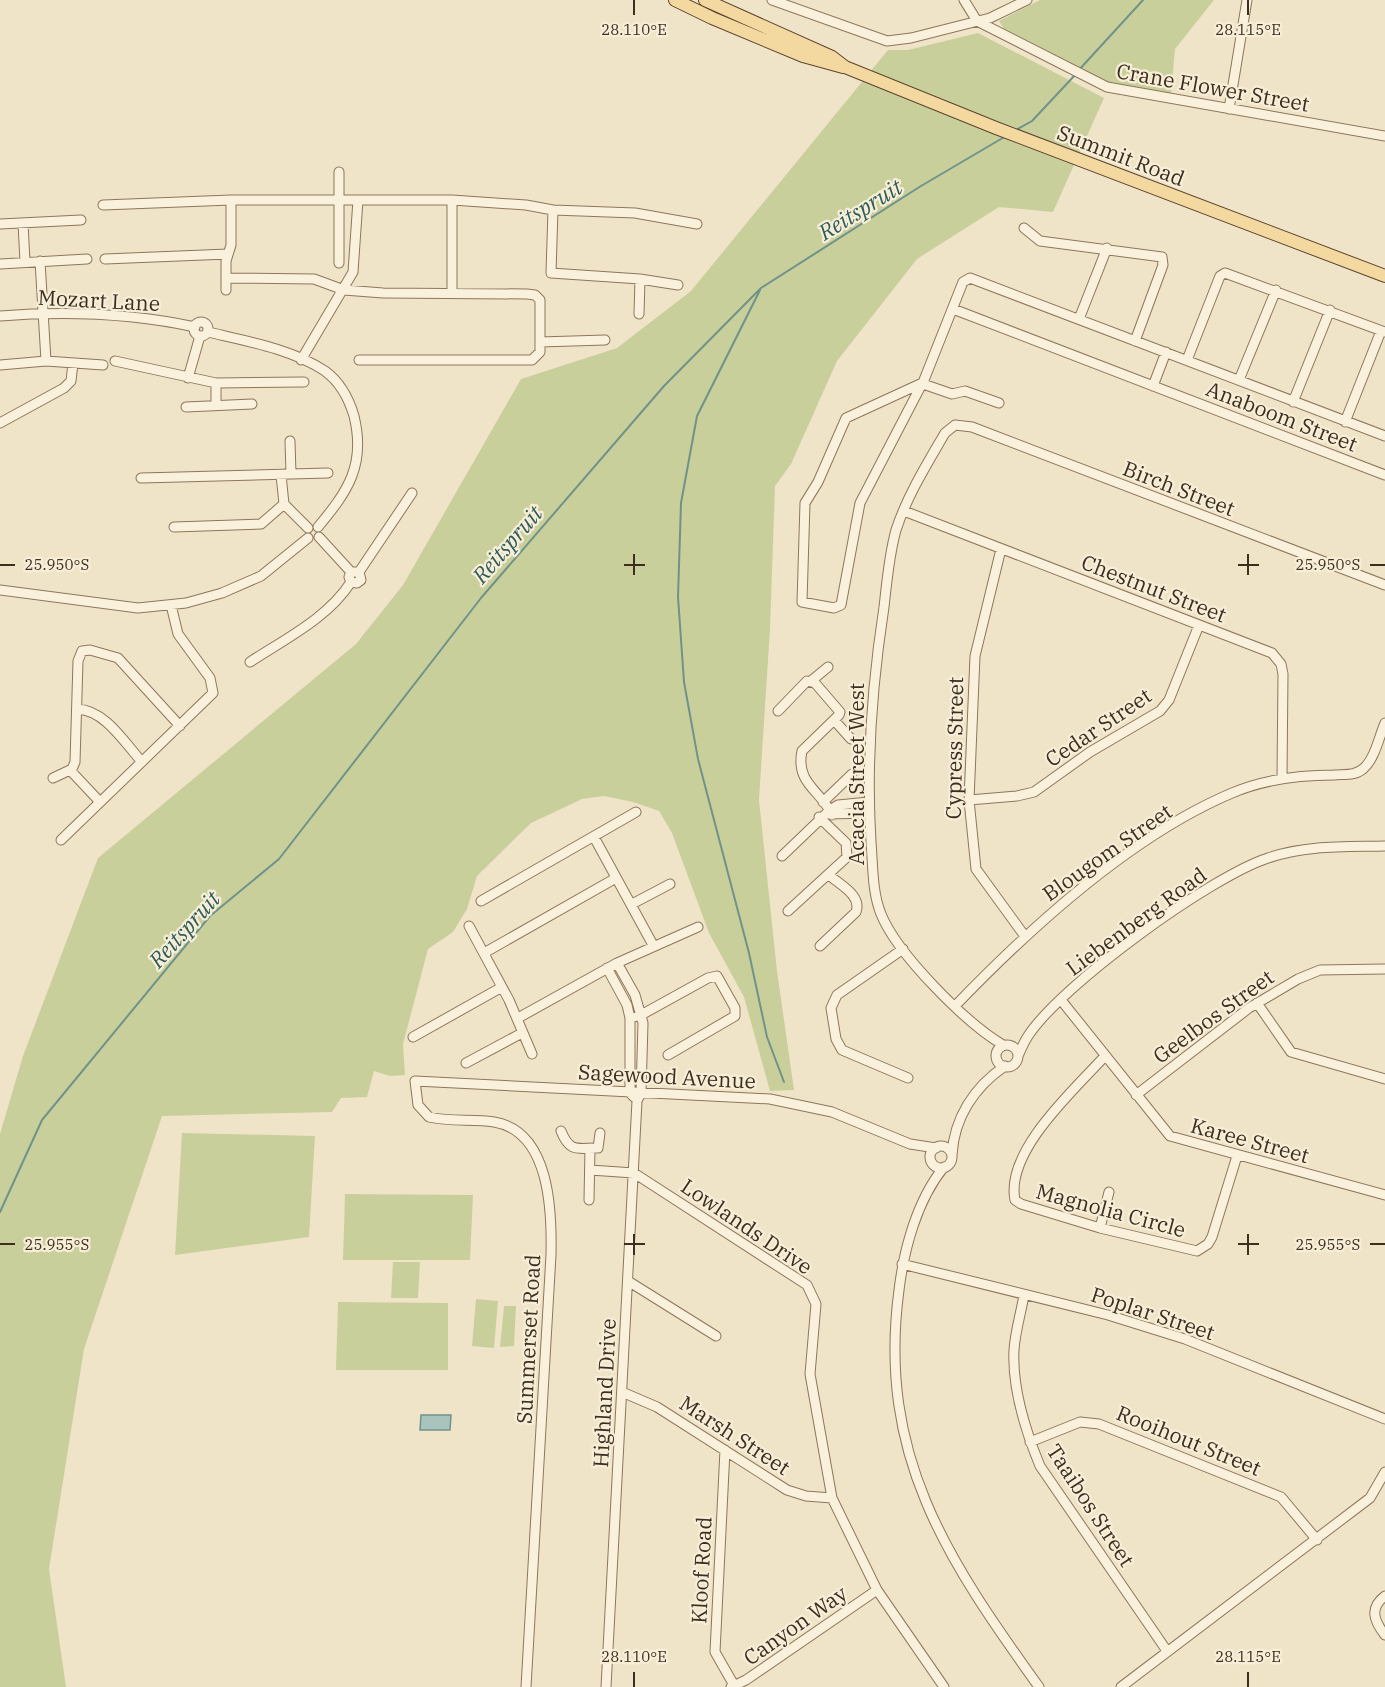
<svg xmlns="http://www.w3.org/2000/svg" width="1385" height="1687" font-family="'IBM Plex Serif',serif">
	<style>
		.green { fill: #c9cf9b }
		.water { fill: #a9c4bc; stroke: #6f938a; stroke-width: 1.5 }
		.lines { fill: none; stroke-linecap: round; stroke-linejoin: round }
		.stream { stroke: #6f938a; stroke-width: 2 }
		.minor-casing { stroke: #8d765c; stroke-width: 11 }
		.major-casing { stroke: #5b4430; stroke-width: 14 }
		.minor { stroke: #faf1dc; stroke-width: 9 }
		.major { stroke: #f3d9a0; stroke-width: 12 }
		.ticks { fill: none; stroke: #3d2e20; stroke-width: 2 }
		.labels { text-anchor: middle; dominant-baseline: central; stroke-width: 4.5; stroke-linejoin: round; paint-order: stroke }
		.street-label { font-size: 21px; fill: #3d2e20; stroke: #f7eed8 }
		.water-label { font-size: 22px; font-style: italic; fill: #2f5d5a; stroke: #f7eed8 }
		.ticks-label { font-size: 15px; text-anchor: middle; fill: #3d2e20; stroke: #f7eed8; stroke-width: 4.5; stroke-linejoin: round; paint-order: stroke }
	</style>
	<rect width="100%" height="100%" fill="#f0e4c8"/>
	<path class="green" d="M 1040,0 L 1214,0 L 1175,49 L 1171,94 L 1103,81 L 1004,29 L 999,21 Z
		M 978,33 L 1104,98 L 1053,212 L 999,207 L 917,259 L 837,361 L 791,464 L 775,486 L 770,629 L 759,800 L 777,971 L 794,1090 L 770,1091 L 744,997 L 709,933 L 672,833 L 659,811 L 633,802 L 604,796 L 582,799 L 531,823 L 477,876 L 467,909 L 453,932 L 428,949 L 403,1044 L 405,1075 L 390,1076 L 374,1071 L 367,1097 L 341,1098 L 332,1112 L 162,1116 L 84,1349 L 49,1569 L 66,1687 L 0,1687 L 0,1134 L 23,1056 L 98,858 L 356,644 L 403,585 L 521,379 L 617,348 L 691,291 L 888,50 L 908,50 Z
		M 182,1133 L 315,1136 L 309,1237 L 175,1255 Z
		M 345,1194 L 473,1195 L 470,1260 L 343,1260 Z
		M 393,1262 L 420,1262 L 418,1298 L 391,1298 Z
		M 476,1299 L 498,1301 L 494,1348 L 472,1346 Z
		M 338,1302 L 448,1303 L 448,1370 L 336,1370 Z
		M 504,1306 L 516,1306 L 514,1346 L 500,1347 Z"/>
	<path class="water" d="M 421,1415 L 451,1415 L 450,1430 L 420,1430 Z"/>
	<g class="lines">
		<path class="stream" d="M 1078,71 L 1143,0
			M 1016,130 L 1032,121 L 1075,75
			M 760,290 L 697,416 L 681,503 L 678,597 L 684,682 L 698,759 L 749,953 L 767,1037 L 784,1082
			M 0,1212 L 42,1120 L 210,916 L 279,859 L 481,598 L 664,386 L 761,288 L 921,186 L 1006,136"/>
		<g class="minor-casing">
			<path id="minor" d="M 772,0 L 887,41 L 911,38 L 990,18 L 1027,0
				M 964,0 L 977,21 L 1107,87 L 1385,136
				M 1229,109 L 1247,0
				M 339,172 L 339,263
				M 452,200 L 526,205 L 553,210 L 551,273 L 640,279 L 678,285
				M 103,205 L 231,200 L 452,200 L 452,292
				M 553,210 L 635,213 L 697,224
				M 23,223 L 25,262
				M 0,224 L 81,220
				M 1024,228 L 1040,241 L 1162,257 L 1163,265 L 1135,341
				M 105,259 L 228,254
				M 40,261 L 46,361
				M 0,264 L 87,259
				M 226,278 L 314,279 L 344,290 L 383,293 L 527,294 L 535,295 L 540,300 L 540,352 L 532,360 L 359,360
				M 226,290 L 226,261 L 231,245 L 231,200
				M 953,309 L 1385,475
				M 639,314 L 640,279
				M 0,316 C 65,311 130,313 195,327
				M 1079,319 L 1107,248
				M194 329a7 7 0 1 1 14 0a7 7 0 1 1-14 0Z
				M 208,332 C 246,341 292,349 325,371 C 340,382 349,399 354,416 C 366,465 348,491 318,527
				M 540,342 L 605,340
				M 301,360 L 353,272 L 358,200
				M 1187,360 L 1220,276 L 1225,273 L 1385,332
				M 115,361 L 216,383 L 304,382
				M 0,365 L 46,361 L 103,365
				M 188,378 L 200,336
				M 1239,380 L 1276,290
				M 1153,386 L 1166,352
				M 1293,402 L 1330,310
				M 999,403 L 965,391 L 952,394 L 923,384 L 920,384 L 846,418 L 818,482 L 805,503 L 802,602 L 834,608 L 841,605 L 860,503 L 924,380 L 963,282 L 970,278 L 1385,436
				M 216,405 L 216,383
				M 186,407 L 252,404
				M 1345,422 L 1381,331
				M 0,423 L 64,388 L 71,381 L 73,363
				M 290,441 L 291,474
				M 281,475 L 284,504 L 308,528
				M 141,478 L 328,473
				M 904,511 L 1272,653 L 1281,664 L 1283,674 L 1282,778
				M 174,527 L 261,524 L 284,504
				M 319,537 L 351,572
				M 1001,549 L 975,656 L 969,800 L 976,869 L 1024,935
				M 359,572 L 412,493
				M 0,590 L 138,608 L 186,603 L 222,593 L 261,576 L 308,538
				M 250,662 C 285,639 328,618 351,582 L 349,577 L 351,572 L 359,572 L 361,580 L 357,583 L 351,582
				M 811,681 L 828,667
				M 77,709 C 105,710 124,742 142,762
				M 778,711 L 807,681 L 815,683 L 840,712 L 839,715 L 802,751 C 795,784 822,791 832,815
				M 834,720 L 851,739
				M 70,770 L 100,802
				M 53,778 L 72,769 L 75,762 L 78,661 L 82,651 L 90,650 L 118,658 L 180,726
				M 969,800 L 1017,796 L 1034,792 L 1090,752 L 1160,711 L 1169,700 L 1199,625
				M 823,802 L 852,774
				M 827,814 L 870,813
				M 594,837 L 653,945
				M 61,840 L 213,693 L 210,678 L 178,634 L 171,605
				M 782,856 L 830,810 L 838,805 L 869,802
				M 481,901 L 636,812
				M 632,904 L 670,884
				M 788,911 L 847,857 L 846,843 L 819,817
				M 469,926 L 509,1000 L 532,1054
				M 820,946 L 856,912 C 862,895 840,885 829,875
				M 903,949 L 837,995 L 831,1008 L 836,1039 L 842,1050 L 908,1078
				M 484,953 L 616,878
				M 607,968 L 627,1005 L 630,1018 L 630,1093 L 634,1097
				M 1061,1000 L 1170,1136 L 1385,1195
				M 1257,1003 L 1291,1052 L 1385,1079
				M 955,1006 C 1030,928 1130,836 1232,793 C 1265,779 1298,775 1334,775 C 1344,774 1356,776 1364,768 C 1375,758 1379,737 1385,723
				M 518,1018 L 617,963 L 698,927
				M 630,1018 L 641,1015 L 708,978 L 717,976 L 735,1008 L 735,1016 L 668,1055
				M 413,1037 L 502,987
				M 1003,1045 C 966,1023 897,954 881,914 C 872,892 873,865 871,842 C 866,762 872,685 884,607 C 887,581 889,555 896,530 C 907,496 927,464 945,433 L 955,425 L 972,427 L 1385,585
				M996 1056a11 11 0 1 1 22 0a11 11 0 1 1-22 0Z
				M 1018,1056 C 1021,1049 1024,1042 1028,1036 C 1061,985 1210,877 1268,858 C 1306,845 1345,847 1385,846
				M 1105,1056 C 1075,1089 1005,1151 1015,1200 L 1021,1204 L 1100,1228 L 1197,1251 L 1208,1244 L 1212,1237 L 1237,1156
				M 466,1063 L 522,1033
				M 1136,1095 L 1249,1008 L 1298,979 L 1320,970 L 1385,969
				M 561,1131 C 570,1153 577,1148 598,1148 L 600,1133
				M930 1157a11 11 0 1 1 22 0a11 11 0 1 1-22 0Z
				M 952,1155 C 954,1118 974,1087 1005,1066
				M 944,1167 C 917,1200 904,1249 899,1290 C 877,1455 947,1559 1039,1687
				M 590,1170 L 634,1173 L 807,1285 L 816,1304 L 810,1374 L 832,1498 L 877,1590 L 944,1687
				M 589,1200 L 590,1148
				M 1100,1228 L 1109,1192
				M 902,1264 L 1108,1315 L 1185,1339 L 1385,1419
				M 628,1281 L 716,1336
				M 1024,1295 C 1021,1313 1015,1332 1014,1350 C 1012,1388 1026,1432 1040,1466 L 1167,1651
				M 622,1392 L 657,1407 L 787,1490 L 806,1496 L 832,1498
				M 1030,1442 L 1080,1422 L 1099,1424 L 1281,1497 L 1317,1540
				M 725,1450 L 715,1652 L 735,1687
				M 1385,1596 C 1369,1608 1374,1621 1385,1635
				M 526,1687 L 551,1255 C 552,1211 550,1131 494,1122 C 472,1119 450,1122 429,1117 L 418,1105 L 415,1081 L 770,1099 L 832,1112 L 910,1144 L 936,1148
				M 606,1687 L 637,1101 L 641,1093 L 643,1023 L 635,995 L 617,963
				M 731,1687 L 746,1680 L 877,1590
				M 1121,1687 L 1370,1498 L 1385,1472"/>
		</g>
		<g class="major-casing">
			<path id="major" d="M 675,0 L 712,18 L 803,56 L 843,67
				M 705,0 L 832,57 L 845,67 L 996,128 L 1385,276"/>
		</g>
		<use href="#minor" class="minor"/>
		<use href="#major" class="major"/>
	</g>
	<path class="ticks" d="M 634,0 L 634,15M 1248,0 L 1248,15M 634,554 L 634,575M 1248,554 L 1248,575M 0,565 L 15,565M 624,565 L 645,565M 1238,565 L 1259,565M 1370,565 L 1385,565M 634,1234 L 634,1255M 1248,1234 L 1248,1255M 0,1244 L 15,1244M 624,1244 L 645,1244M 1238,1244 L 1259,1244M 1370,1244 L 1385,1244M 634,1672 L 634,1687M 1248,1672 L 1248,1687"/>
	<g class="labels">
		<g class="street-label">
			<text transform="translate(1213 87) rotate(10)">Crane Flower Street</text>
			<text transform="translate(1121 155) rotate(21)">Summit Road</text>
			<text transform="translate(99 300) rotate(3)">Mozart Lane</text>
			<text transform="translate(1282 416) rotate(21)">Anaboom Street</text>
			<text transform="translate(1179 488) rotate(21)">Birch Street</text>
			<text transform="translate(1154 588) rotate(21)">Chestnut Street</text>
			<text transform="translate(1098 727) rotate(-34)">Cedar Street</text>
			<text transform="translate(954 748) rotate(-89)">Cypress Street</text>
			<text transform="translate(856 774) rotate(-90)">Acacia Street West</text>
			<text transform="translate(1107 852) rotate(-35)">Blougom Street</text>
			<text transform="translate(1136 921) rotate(-36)">Liebenberg Road</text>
			<text transform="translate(1213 1016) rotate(-36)">Geelbos Street</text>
			<text transform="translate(667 1076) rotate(3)">Sagewood Avenue</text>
			<text transform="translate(1250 1140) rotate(15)">Karee Street</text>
			<text transform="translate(1111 1210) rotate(15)">Magnolia Circle</text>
			<text transform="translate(747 1226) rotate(34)">Lowlands Drive</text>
			<text transform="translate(1153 1313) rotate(18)">Poplar Street</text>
			<text transform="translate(528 1339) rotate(-87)">Summerset Road</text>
			<text transform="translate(604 1393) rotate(-87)">Highland Drive</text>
			<text transform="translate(735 1435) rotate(33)">Marsh Street</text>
			<text transform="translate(1189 1440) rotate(22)">Rooihout Street</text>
			<text transform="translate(1091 1505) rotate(57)">Taaibos Street</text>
			<text transform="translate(701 1570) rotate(-87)">Kloof Road</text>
			<text transform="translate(795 1625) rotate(-35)">Canyon Way</text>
		</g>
		<g class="water-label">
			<text transform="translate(860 209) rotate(-32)">Reitspruit</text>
			<text transform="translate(507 544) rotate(-49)">Reitspruit</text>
			<text transform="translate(184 929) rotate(-48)">Reitspruit</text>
		</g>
	</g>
	<g class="ticks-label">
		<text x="634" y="35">28.110°E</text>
		<text x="1248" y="35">28.115°E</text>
		<text x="57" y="570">25.950°S</text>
		<text x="1328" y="570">25.950°S</text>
		<text x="57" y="1250">25.955°S</text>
		<text x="1328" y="1250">25.955°S</text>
		<text x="634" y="1662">28.110°E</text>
		<text x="1248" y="1662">28.115°E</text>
	</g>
</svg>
